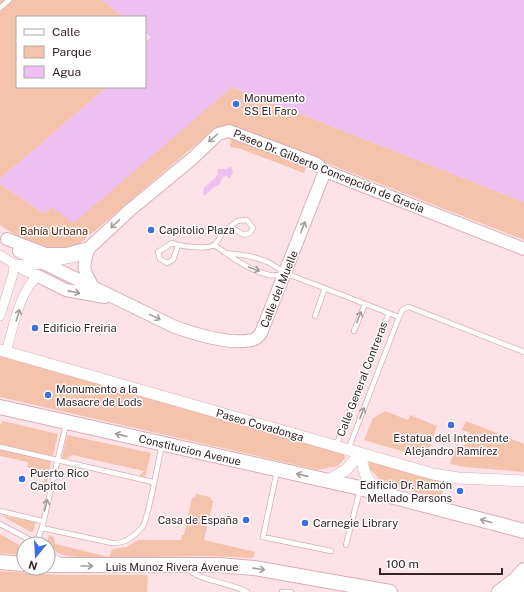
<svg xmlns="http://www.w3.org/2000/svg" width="524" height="592" font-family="'Public Sans',sans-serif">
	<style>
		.green { fill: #f5c2ab }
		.water { fill: #edc0f1 }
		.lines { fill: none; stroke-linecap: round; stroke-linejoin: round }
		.service-casing { stroke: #d8aeb6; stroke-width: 6 }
		.minor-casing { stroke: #d8aeb6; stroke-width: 10 }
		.tertiary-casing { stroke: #d8aeb6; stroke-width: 12 }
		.secondary-casing { stroke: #d8aeb6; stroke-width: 14 }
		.primary-casing { stroke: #d8aeb6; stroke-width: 16 }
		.service { stroke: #fff; stroke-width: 4.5 }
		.minor { stroke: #fff; stroke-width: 9 }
		.tertiary { stroke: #fff; stroke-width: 11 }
		.secondary { stroke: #fff; stroke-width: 12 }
		.primary { stroke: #fff; stroke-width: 14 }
		.oneway { stroke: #a49c9e }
		.poi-dot { fill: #396fdf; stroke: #fff; stroke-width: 1.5 }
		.labels { text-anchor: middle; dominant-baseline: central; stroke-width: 3; stroke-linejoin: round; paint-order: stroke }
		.poi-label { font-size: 11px; fill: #342427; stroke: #fff; text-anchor: start }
		.street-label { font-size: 11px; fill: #342427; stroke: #fff }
		.park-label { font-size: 11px; fill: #521c00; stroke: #fff }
	</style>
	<rect width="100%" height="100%" fill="#fde3e8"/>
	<path class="green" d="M 0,0 L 102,0 L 124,17 L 17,17 L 17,87 L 107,87 L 0,179 Z
		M 232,87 L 524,202 L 524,240 L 229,125 L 213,130 L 77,246 C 48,254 24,241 0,225 L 0,184 L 45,214 L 51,207 L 201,112 Z
		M 231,136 L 297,164 L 300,163 L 307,165 L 304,173 L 241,149 L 230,147 Z
		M 0,356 L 344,454 L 345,458 L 338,466 L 318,470 L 0,397 Z
		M 385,411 L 408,420 L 410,415 L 437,426 L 426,458 L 364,440 L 373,418 Z
		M 3,421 L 58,434 L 53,456 L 0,444 L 0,425 Z
		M 466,421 L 524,444 L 524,472 L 465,467 L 450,464 L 457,444 L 464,447 L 470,433 L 462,430 Z
		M 67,435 L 151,453 L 145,477 L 139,476 L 144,471 L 72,455 L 66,459 L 62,458 Z
		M 0,449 L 50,461 L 51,463 L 46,486 L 43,486 L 46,471 L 27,467 L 28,462 L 0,456 Z
		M 370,461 L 446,480 L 441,499 L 383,483 L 368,467 Z
		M 196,494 L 210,497 L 213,502 L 204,540 L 255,552 L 253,558 L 208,556 L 95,558 L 67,556 L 58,553 L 47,544 L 49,535 L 54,537 L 55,544 L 109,557 L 112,549 L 127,547 L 138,540 L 181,540 L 182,535 L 184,535 L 192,498 L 195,498 Z
		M 0,515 L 35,522 L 34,531 L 31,532 Z
		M 0,534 L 24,548 L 24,555 L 0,553 Z
		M 0,571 L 58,575 L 148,575 L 147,592 L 0,592 Z"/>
	<path class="water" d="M 102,0 L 524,0 L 524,202 L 232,87 L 74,223 L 51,207 L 45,214 L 0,184 L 0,179 L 107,87 L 145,87 L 145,42 L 151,37 L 145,33 L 145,17 L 124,17 Z
		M 231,166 L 233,173 L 229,179 L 227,176 L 223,177 L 220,184 L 214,187 L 204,196 C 199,186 213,183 217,175 C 218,173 218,171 218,169 L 227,169 Z"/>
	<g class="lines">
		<g class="service-casing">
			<path id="service" d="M 0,8 L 9,0
				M 214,245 C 232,257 248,270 269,275 C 277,276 285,274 293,276 L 399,317
				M 178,246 L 173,260 L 167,263 L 160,259 L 158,252 L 172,243 C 179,246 207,250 214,245 C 219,242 220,234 225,230 C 229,227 233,225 237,221 L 247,220 L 253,228 L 250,233 L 244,235 L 231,227
				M 226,253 C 247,255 268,258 284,273
				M 315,316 L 325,288
				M 354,331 L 365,304
				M 336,446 L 389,313
				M 0,447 L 153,482
				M 348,450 L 399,317 L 403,309 L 409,307 L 524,352
				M 277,471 L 263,537 L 331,551
				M 0,511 L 42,521
				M 0,524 L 36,543 L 42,528 L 66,424
				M 42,528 L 112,543 C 125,544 135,536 143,526 C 148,519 159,458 162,445
				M 346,545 L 360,490
				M 48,553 L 60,560
				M 187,569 C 204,582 228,582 247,592
				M 282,592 L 291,592"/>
		</g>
		<g class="minor-casing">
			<path id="minor" d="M 0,255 L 25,271 L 38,276 C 19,291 13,329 6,352
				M 17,264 L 30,266 L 76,257
				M 0,316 L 13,274 L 14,264"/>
		</g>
		<g class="tertiary-casing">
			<path id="tertiary" d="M 0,350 L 433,474 L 458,478 L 524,481
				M 360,453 C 364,471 365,480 379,492
				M 326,481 L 346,470 L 360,453"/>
		</g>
		<g class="secondary-casing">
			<path id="secondary" d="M 7,239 L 46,254 L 66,254 L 89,248 L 130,210 L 193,158 L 218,134 L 229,131 L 315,163 L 325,171 L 524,249
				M 89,248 C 82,266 83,270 93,287
				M 19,251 L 175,327 C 195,334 231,345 252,340 C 256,339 259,336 261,333 L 325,171
				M 38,276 L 66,290 L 105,297"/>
		</g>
		<g class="primary-casing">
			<path id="primary" d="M 0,407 L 360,488 L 524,531
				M 0,562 L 24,564
				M 48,565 L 218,565 L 254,568 L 390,592
				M 503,591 L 524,588
				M 499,592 L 516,579 L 524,570"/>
		</g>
		<use href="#service" class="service"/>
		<use href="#minor" class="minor"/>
		<use href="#tertiary" class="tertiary"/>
		<use href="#secondary" class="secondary"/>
		<use href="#primary" class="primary"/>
	</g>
	<defs><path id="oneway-shaft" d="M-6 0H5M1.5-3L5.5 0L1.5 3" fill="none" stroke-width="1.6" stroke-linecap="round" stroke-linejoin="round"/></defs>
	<g class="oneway">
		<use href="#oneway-shaft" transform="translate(213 138) rotate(138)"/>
		<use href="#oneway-shaft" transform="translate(115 224) rotate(137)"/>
		<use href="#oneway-shaft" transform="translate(303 227) rotate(-69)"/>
		<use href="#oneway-shaft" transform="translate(254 269) rotate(20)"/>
		<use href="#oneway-shaft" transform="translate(74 292) rotate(11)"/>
		<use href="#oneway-shaft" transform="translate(18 315) rotate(-73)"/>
		<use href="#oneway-shaft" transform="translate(155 317) rotate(26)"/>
		<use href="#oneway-shaft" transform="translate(359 317) rotate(-69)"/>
		<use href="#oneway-shaft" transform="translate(362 413) rotate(-69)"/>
		<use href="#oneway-shaft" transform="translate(121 435) rotate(-167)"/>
		<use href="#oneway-shaft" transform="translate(302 475) rotate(-167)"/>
		<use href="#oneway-shaft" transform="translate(46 505) rotate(-77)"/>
		<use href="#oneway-shaft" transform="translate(486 521) rotate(-165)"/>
		<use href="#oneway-shaft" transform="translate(87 566)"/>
		<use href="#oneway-shaft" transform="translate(259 569) rotate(8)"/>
	</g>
	<g class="poi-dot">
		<circle cx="236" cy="104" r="4"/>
		<circle cx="151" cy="230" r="4"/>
		<circle cx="35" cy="328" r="4"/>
		<circle cx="48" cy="395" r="4"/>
		<circle cx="451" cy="425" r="4"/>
		<circle cx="22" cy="479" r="4"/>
		<circle cx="460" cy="491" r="4"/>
		<circle cx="246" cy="520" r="4"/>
		<circle cx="305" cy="523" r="4"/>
	</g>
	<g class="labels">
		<g class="poi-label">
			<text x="244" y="98">Monumento<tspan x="244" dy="13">SS El Faro</tspan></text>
			<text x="159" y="230">Capitolio Plaza</text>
			<text x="43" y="328">Edificio Freiria</text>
			<text x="56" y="389">Monumento a la<tspan x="56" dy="13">Masacre de Lods</tspan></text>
			<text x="451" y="438" text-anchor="middle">Estatua del Intendente<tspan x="451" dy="13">Alejandro Ramírez</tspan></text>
			<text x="30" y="473">Puerto Rico<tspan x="30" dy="13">Capitol</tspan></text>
			<text x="452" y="485" text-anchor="end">Edificio Dr. Ramón<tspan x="452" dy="13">Mellado Parsons</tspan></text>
			<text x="238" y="520" text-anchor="end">Casa de España</text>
			<text x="313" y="523">Carnegie Library</text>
		</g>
		<g class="street-label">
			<text transform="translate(329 171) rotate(22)">Paseo Dr. Gilberto Concepción de Gracia</text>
			<text transform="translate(279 289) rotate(-68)">Calle del Muelle</text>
			<text transform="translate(362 379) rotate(-69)">Calle General Contreras</text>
			<text transform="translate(260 425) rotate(16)">Paseo Covadonga</text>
			<text transform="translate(190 450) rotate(13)">Constitucion Avenue</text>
			<text x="172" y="567">Luis Munoz Rivera Avenue</text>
		</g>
		<g class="park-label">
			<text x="54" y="231">Bahía Urbana</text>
		</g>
	</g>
	<rect x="16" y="16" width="130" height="72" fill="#ffffff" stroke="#aea7a9"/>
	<rect x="24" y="29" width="20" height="6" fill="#ffffff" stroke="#aea7a9"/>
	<text x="52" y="36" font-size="12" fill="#342427">Calle</text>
	<rect x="24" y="46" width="20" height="12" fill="#f5c2ab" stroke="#aea7a9"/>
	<text x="52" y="56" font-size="12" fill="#342427">Parque</text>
	<rect x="24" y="66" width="20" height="12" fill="#edc0f1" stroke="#aea7a9"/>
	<text x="52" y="76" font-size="12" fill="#342427">Agua</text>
	<g transform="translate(36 556) rotate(198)"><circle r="19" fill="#ffffff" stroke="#aea7a9"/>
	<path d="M0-3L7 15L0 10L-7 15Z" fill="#396fdf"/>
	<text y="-6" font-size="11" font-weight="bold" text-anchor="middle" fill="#342427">N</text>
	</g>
	<path d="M380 568v6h122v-6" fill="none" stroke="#342427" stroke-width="2"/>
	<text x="386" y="568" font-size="12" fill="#342427" stroke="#ffffff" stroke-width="3" paint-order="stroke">100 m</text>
</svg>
